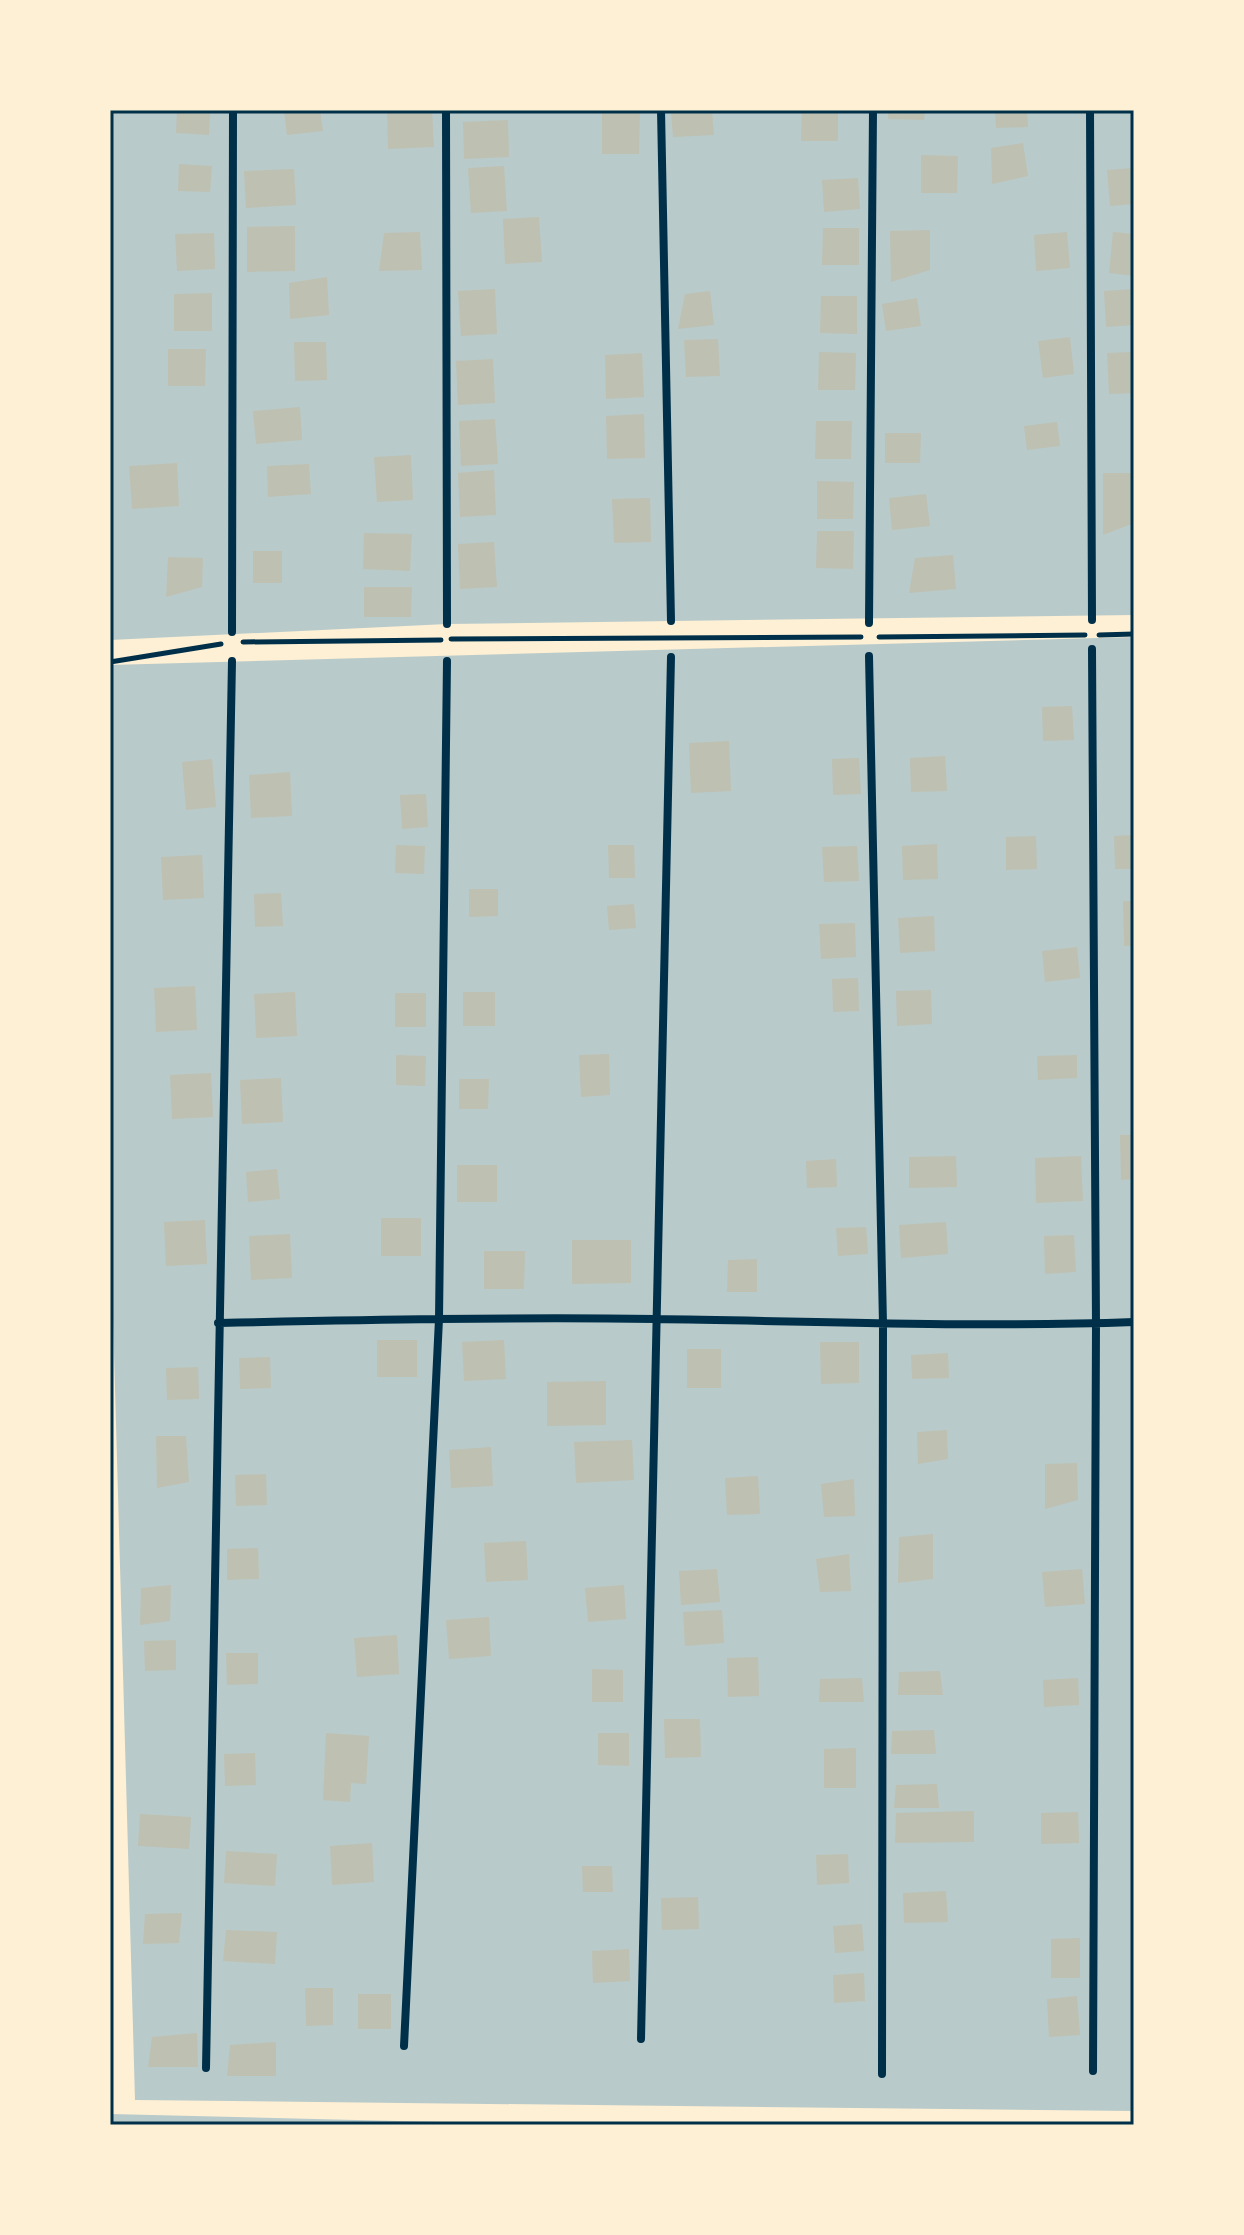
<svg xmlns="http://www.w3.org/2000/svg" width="1244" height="2235" font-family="Rubik,sans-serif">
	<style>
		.green { fill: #b9caca }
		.building { fill: #bec0b2 }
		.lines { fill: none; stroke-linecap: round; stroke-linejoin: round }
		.path { stroke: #003049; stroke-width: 5 }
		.minor { stroke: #003049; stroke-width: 8 }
		.neatline { fill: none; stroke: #003049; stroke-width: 3 }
	</style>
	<rect width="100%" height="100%" fill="#fdf0d5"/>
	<path class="green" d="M 110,110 L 1134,110 L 1134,615 L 447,624 L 110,640 Z
		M 1134,637 L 1134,2111 L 135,2100 L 110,1210 L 110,665 Z
		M 110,2114 L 564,2125 L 110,2125 Z"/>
	<path class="building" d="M 177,110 L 210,110 L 209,135 L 176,133 Z
		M 284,110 L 320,110 L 323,131 L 287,135 Z
		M 432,110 L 434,147 L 388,149 L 387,112 Z
		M 602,110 L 640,110 L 639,154 L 602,154 Z
		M 671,110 L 712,110 L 714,135 L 673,137 Z
		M 802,110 L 838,110 L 838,141 L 801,141 Z
		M 888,110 L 925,110 L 924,120 L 888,119 Z
		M 995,110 L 1027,110 L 1028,127 L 996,128 Z
		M 508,120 L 509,157 L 464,159 L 463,122 Z
		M 1023,143 L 1028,176 L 992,184 L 991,148 Z
		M 921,155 L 958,156 L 957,193 L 921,193 Z
		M 179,164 L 212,166 L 210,192 L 178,191 Z
		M 504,166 L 507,211 L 471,213 L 468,168 Z
		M 1134,168 L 1134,204 L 1110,206 L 1107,170 Z
		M 294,169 L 296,205 L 246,208 L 244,171 Z
		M 858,178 L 860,209 L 824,212 L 822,180 Z
		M 539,217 L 542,262 L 505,264 L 503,219 Z
		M 295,226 L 295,271 L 247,272 L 247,227 Z
		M 823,228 L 859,228 L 859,265 L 822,265 Z
		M 930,230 L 930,270 L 891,282 L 890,231 Z
		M 420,232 L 422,270 L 379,271 L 384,233 Z
		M 1067,232 L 1070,268 L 1036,271 L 1034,235 Z
		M 1113,232 L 1134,234 L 1134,276 L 1109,273 Z
		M 214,233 L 215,269 L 177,271 L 175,234 Z
		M 327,277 L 329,315 L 290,319 L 289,283 Z
		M 495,289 L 497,334 L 461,336 L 458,291 Z
		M 1134,289 L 1134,325 L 1106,327 L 1104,291 Z
		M 710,291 L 714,325 L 678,329 L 685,294 Z
		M 212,293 L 212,331 L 174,331 L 174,294 Z
		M 821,296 L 857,296 L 857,334 L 820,333 Z
		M 917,298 L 921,326 L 886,331 L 882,304 Z
		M 1070,337 L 1074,374 L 1043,378 L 1038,341 Z
		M 718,339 L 720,376 L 686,377 L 684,340 Z
		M 294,342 L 326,342 L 327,380 L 295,381 Z
		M 168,349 L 206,349 L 205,386 L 168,386 Z
		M 819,352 L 856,353 L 855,390 L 818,390 Z
		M 1134,352 L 1134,393 L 1109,394 L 1107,353 Z
		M 642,353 L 644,397 L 606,399 L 605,355 Z
		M 493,359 L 495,403 L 458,405 L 456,361 Z
		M 300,407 L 302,440 L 256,444 L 253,411 Z
		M 644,414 L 645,458 L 607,459 L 606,416 Z
		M 495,419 L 498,464 L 461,466 L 459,421 Z
		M 816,421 L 852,421 L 851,459 L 815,459 Z
		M 1057,422 L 1060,446 L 1027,450 L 1024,426 Z
		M 885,433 L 921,433 L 920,463 L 885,463 Z
		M 411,455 L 413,500 L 377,502 L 374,457 Z
		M 177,463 L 179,506 L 132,509 L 129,466 Z
		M 309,464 L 311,494 L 268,497 L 267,466 Z
		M 494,470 L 496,515 L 460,517 L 458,473 Z
		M 1103,473 L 1134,473 L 1134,523 L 1103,535 Z
		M 817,481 L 854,482 L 853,519 L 817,519 Z
		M 926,494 L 930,526 L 892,530 L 889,498 Z
		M 650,498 L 651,542 L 614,543 L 612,499 Z
		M 817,531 L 854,531 L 853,569 L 816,568 Z
		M 364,533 L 412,534 L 410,571 L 363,569 Z
		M 494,542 L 497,587 L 460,589 L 458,544 Z
		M 253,551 L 282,551 L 282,583 L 253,583 Z
		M 953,555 L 956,589 L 909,593 L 915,558 Z
		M 168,557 L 203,558 L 202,587 L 166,597 Z
		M 364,587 L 412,587 L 411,617 L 364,617 Z
		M 1072,706 L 1074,740 L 1043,741 L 1042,707 Z
		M 729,741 L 731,791 L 691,793 L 689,743 Z
		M 945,756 L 947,791 L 911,792 L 910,758 Z
		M 859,758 L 861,794 L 833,795 L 832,759 Z
		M 212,759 L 216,807 L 186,810 L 182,762 Z
		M 290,772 L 292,816 L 251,818 L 249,775 Z
		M 426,794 L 428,827 L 402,829 L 400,795 Z
		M 1134,835 L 1134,869 L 1115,869 L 1114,836 Z
		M 1036,836 L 1037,869 L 1006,870 L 1006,837 Z
		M 937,844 L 938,879 L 903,880 L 902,846 Z
		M 396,845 L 425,846 L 424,874 L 395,873 Z
		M 608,845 L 634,845 L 635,878 L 609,878 Z
		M 857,846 L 859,881 L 824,882 L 822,847 Z
		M 202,855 L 204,898 L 163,900 L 161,857 Z
		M 469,889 L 498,889 L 498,916 L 469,917 Z
		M 281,893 L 283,926 L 255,927 L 254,894 Z
		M 1123,901 L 1134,901 L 1134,946 L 1124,946 Z
		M 634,904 L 636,928 L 609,930 L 607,906 Z
		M 934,916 L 935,951 L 900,953 L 898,918 Z
		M 855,923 L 856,957 L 821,959 L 819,924 Z
		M 1077,947 L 1080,978 L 1045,982 L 1042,951 Z
		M 858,978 L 859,1011 L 833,1012 L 832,979 Z
		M 195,986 L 197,1030 L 156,1032 L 154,988 Z
		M 931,990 L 932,1024 L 897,1026 L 896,991 Z
		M 295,992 L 297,1036 L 256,1038 L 254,994 Z
		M 463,992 L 495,992 L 495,1026 L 463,1026 Z
		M 395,993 L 426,993 L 426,1027 L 395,1027 Z
		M 609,1054 L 610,1095 L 581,1097 L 579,1055 Z
		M 396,1055 L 426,1056 L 425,1086 L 396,1085 Z
		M 1077,1055 L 1077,1078 L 1038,1080 L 1037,1056 Z
		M 211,1073 L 213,1117 L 172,1119 L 170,1075 Z
		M 281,1078 L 283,1122 L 242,1124 L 240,1080 Z
		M 459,1079 L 489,1079 L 488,1109 L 459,1109 Z
		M 1120,1135 L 1134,1135 L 1134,1179 L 1121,1180 Z
		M 956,1156 L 957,1187 L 909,1188 L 909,1157 Z
		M 1081,1156 L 1083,1201 L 1036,1203 L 1035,1158 Z
		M 836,1159 L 837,1187 L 807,1188 L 806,1161 Z
		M 457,1165 L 497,1165 L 497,1202 L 457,1202 Z
		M 277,1169 L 280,1199 L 248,1202 L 246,1172 Z
		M 381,1218 L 421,1218 L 421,1256 L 381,1256 Z
		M 205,1220 L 207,1264 L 166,1266 L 164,1222 Z
		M 946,1222 L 948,1254 L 901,1258 L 899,1225 Z
		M 866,1227 L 868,1254 L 838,1256 L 836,1228 Z
		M 290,1234 L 292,1278 L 251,1280 L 249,1236 Z
		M 1074,1235 L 1076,1272 L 1045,1274 L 1044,1236 Z
		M 572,1240 L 631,1240 L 631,1283 L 572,1284 Z
		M 484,1251 L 525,1251 L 524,1289 L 484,1289 Z
		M 757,1259 L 757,1292 L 727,1292 L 728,1260 Z
		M 377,1340 L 417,1340 L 417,1377 L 377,1377 Z
		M 504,1340 L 506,1379 L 464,1381 L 462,1342 Z
		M 820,1342 L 859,1342 L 859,1383 L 821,1384 Z
		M 687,1349 L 721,1349 L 721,1388 L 687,1388 Z
		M 948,1353 L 949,1378 L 912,1379 L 911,1355 Z
		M 270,1357 L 271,1388 L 240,1389 L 239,1358 Z
		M 198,1367 L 199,1399 L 167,1400 L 166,1368 Z
		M 606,1381 L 606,1425 L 547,1426 L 547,1382 Z
		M 947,1430 L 948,1459 L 918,1464 L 917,1432 Z
		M 156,1436 L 186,1436 L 189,1482 L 157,1488 Z
		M 632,1440 L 634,1480 L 576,1483 L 574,1442 Z
		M 491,1447 L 493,1486 L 451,1488 L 449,1450 Z
		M 1077,1463 L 1078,1500 L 1045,1509 L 1045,1464 Z
		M 266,1474 L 267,1505 L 236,1506 L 235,1475 Z
		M 758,1476 L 760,1514 L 727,1515 L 725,1478 Z
		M 854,1479 L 855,1516 L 824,1517 L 821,1484 Z
		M 933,1534 L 933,1579 L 898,1583 L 899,1537 Z
		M 526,1541 L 528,1580 L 486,1582 L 484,1543 Z
		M 258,1548 L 259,1579 L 227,1580 L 227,1549 Z
		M 849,1554 L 851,1591 L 820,1592 L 816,1559 Z
		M 717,1569 L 720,1602 L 681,1605 L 679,1571 Z
		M 1082,1569 L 1085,1604 L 1045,1607 L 1042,1572 Z
		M 171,1585 L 170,1621 L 140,1625 L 141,1588 Z
		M 624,1585 L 626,1619 L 588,1622 L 585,1588 Z
		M 722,1610 L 724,1643 L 685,1646 L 683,1612 Z
		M 489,1617 L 491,1656 L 449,1659 L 446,1620 Z
		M 397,1635 L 399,1674 L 357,1677 L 354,1638 Z
		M 176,1640 L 176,1670 L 145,1671 L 144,1641 Z
		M 226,1653 L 258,1653 L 258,1684 L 227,1685 Z
		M 758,1657 L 759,1696 L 728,1697 L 727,1658 Z
		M 592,1669 L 623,1670 L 623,1702 L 592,1702 Z
		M 940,1671 L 943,1695 L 898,1695 L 899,1672 Z
		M 862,1678 L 864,1702 L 819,1702 L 820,1679 Z
		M 1078,1678 L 1079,1705 L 1044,1707 L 1043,1680 Z
		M 664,1719 L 700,1719 L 701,1757 L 665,1758 Z
		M 934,1730 L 936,1754 L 891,1754 L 892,1731 Z
		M 326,1733 L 369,1736 L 366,1784 L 351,1783 L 350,1802 L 323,1800 Z
		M 598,1733 L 629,1733 L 629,1766 L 598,1765 Z
		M 856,1748 L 856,1788 L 824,1788 L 824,1749 Z
		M 255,1753 L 256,1785 L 225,1786 L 224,1754 Z
		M 937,1784 L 939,1808 L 894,1808 L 896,1785 Z
		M 974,1811 L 974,1842 L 895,1843 L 896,1813 Z
		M 1078,1812 L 1079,1843 L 1041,1844 L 1041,1813 Z
		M 140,1814 L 191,1817 L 189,1849 L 138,1846 Z
		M 372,1843 L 374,1882 L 332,1885 L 330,1846 Z
		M 226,1851 L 277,1854 L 275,1886 L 224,1883 Z
		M 848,1854 L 849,1883 L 817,1885 L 816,1855 Z
		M 582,1866 L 612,1866 L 613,1892 L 583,1892 Z
		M 946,1891 L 948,1922 L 904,1923 L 903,1893 Z
		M 698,1897 L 699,1929 L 662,1930 L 661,1898 Z
		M 182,1913 L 179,1943 L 143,1944 L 145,1914 Z
		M 862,1924 L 864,1951 L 835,1953 L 833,1926 Z
		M 226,1930 L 277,1932 L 275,1964 L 223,1961 Z
		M 1080,1938 L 1080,1978 L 1051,1978 L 1051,1939 Z
		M 629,1949 L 630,1981 L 593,1983 L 592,1951 Z
		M 864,1973 L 865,2001 L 834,2003 L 833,1975 Z
		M 305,1988 L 333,1988 L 333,2025 L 306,2026 Z
		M 358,1994 L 391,1994 L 391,2029 L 358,2029 Z
		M 1077,1996 L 1080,2035 L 1049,2037 L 1047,1999 Z
		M 197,2033 L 198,2067 L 148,2067 L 152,2037 Z
		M 276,2042 L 276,2076 L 227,2076 L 230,2045 Z"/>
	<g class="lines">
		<path class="path" d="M 1099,635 L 1134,634
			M 879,637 L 1085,635
			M 451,639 L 861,637
			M 243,642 L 441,640
			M 110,662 L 221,644"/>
		<path class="minor" d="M 446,110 L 447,624
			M 661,110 L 671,621
			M 1090,110 L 1092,620
			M 869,623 L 873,110
			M 232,632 L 233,110
			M 1092,649 L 1096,1324 L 1093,2071
			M 869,656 L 883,1324 L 882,2074
			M 218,1323 C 364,1320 509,1317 655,1319 C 815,1321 974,1328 1134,1322
			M 641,2039 L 671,657
			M 404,2046 L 439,1319 L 447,661
			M 206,2068 L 232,661"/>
	</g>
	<rect width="1244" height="2235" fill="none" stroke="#fdf0d5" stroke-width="224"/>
	<rect x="112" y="112" width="1020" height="2011" class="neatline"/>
</svg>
